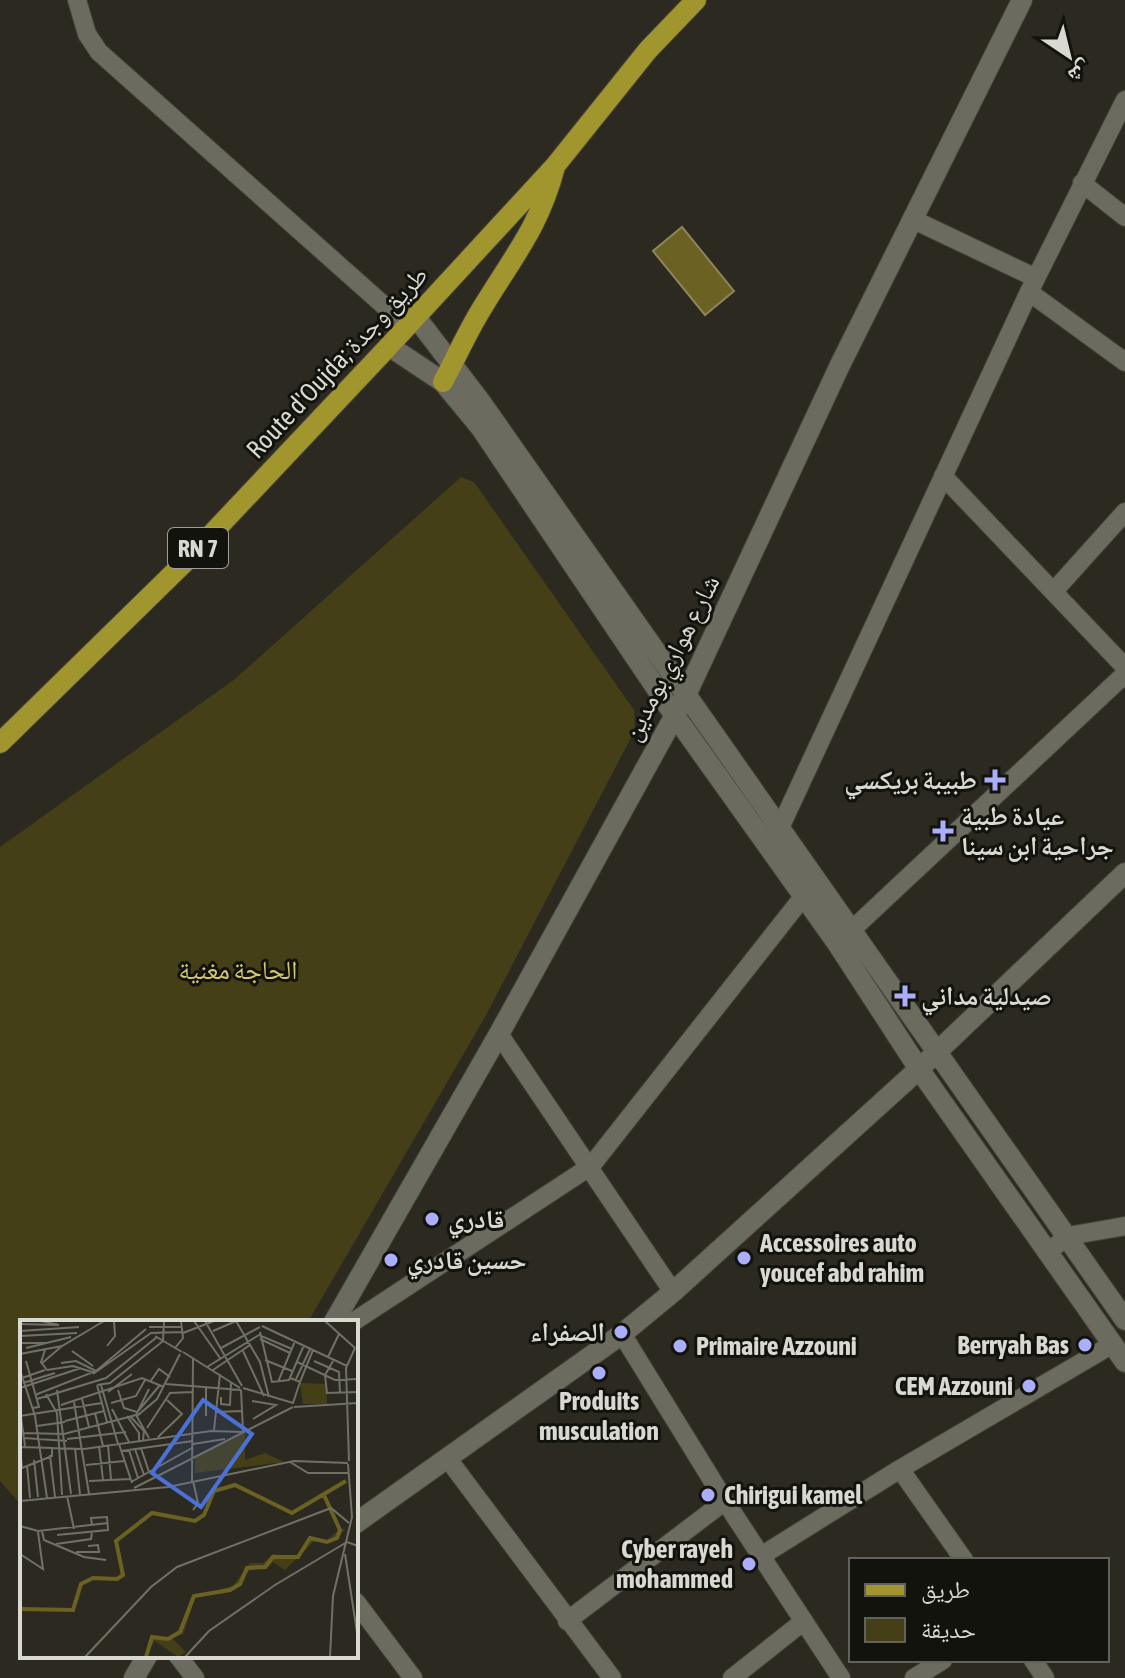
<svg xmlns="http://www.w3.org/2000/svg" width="1125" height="1678" font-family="'Asap Condensed','Noto Naskh Arabic',sans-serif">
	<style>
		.green { fill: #443f17 }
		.water { fill: #6a6123; stroke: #8b8558; stroke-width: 2 }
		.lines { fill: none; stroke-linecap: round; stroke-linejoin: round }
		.minor-casing { stroke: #47463d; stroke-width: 20 }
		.tertiary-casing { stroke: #47463d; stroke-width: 22 }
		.primary-casing { stroke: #47463d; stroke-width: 22 }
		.minor { stroke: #6c6b5f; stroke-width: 18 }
		.tertiary { stroke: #6c6b5f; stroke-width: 20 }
		.primary { stroke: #a1952d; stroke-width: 20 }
		.poi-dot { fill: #abaffb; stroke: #13130e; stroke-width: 3 }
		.labels { text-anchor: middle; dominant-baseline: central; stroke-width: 6; stroke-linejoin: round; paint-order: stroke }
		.shield { fill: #13130e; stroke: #9e9e97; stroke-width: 2 }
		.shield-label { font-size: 24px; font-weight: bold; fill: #d9d9d2 }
		.street-label { font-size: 26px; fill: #d9d9d2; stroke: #13130e }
		.poi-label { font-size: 26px; font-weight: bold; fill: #d9d9d2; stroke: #13130e; text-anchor: start }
		.park-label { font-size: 26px; fill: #d5c86e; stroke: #13130e }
		.inset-river { fill: none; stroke: #6a6123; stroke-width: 4 }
		.inset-road { fill: none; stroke: #717067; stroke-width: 2 }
		.view { fill: #4c71d6; fill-opacity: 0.15; stroke: #4c71d6; stroke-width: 4 }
		.inset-edge { fill: none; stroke: #d9d9d2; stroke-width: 4 }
	</style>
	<rect width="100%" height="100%" fill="#2c2a20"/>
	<path class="green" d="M 461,477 L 474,482 L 634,710 L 635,730 L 485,1017 L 308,1322 L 22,1322 L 22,1506 L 0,1481 L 0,847 L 235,679 Z"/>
	<path class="water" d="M 682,227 L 734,291 L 705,315 L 653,251 Z"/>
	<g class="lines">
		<g class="minor-casing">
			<path id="minor" d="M 77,0 L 87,34 L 99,52 L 407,326
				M 1082,183 L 1125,217
				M 914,220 L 1036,278
				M 1029,292 L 1125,362
				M 943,476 L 1125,667
				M 1054,591 L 1125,512
				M 779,830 L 1029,292 L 1125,100
				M 841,940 L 1125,674
				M 499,1034 L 673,1292
				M 1049,1251 L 1068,1236 L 1125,1226
				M 353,1322 L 591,1166 L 803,897
				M 622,1334 L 725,1501 L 841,1678
				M 448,1459 L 612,1678
				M 900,1469 L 964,1560
				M 761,1556 L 900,1469 L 1113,1344
				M 356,1602 L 413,1678
				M 567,1621 L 725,1501
				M 178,1656 L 195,1678
				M 1033,1660 L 1045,1678
				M 732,1678 L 804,1621
				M 914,1678 L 943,1660"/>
		</g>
		<g class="tertiary-casing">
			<path id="tertiary" d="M 415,316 L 480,401 L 1125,1320
				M 389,346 L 443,382 L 481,428 L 673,713 L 837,943 L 919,1069 L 1125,1362
				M 334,1322 L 499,1034 L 685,697 L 840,365 L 1022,0
				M 356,1523 L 622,1334 L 673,1292 L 919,1069 L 1125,873
				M 134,1678 L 147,1656"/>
		</g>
		<g class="primary-casing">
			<path id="primary" d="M 443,382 C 457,356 468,330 484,305 C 515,254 539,227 555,167
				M 0,743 L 189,558 L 389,346 L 555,166 L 648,50 L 696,0"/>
		</g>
		<use href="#minor" class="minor"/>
		<use href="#tertiary" class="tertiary"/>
		<use href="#primary" class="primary"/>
	</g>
	<g class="poi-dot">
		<path d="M991 768h8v8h8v8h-8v8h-8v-8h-8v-8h8z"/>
		<path d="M939 819h8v8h8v8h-8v8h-8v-8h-8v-8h8z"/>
		<path d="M901 984h8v8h8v8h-8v8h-8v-8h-8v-8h8z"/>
		<circle cx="432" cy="1219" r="8"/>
		<circle cx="744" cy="1258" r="8"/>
		<circle cx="391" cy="1260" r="8"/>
		<circle cx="621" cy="1332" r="8"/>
		<circle cx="1085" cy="1345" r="8"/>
		<circle cx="680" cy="1346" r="8"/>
		<circle cx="599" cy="1373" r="8"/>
		<circle cx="1029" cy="1386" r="8"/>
		<circle cx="708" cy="1495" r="8"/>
		<circle cx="749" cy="1564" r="8"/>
	</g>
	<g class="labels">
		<rect class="shield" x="168" y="528" width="60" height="40" rx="6"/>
		<g class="shield-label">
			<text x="198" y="548">RN 7</text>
		</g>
		<g class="street-label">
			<text transform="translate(337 362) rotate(-47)">Route d'Oujda; طريق وجدة</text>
			<text transform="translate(671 658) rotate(-63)">شارع هواري بومدين</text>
		</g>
		<g class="poi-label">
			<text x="977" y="780" text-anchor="end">طبيبة بريكسي</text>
			<text x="961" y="816">عيادة طبية<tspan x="961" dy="30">جراحية ابن سينا</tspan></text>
			<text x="921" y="996">صيدلية مداني</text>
			<text x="448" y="1219">قادري</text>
			<text x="760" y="1243">Accessoires auto<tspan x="760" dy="30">youcef abd rahim</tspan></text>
			<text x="407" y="1260">حسين قادري</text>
			<text x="605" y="1332" text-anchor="end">الصفراء</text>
			<text x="1069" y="1345" text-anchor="end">Berryah Bas</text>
			<text x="696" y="1346">Primaire Azzouni</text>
			<text x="1013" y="1386" text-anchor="end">CEM Azzouni</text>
			<text x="599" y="1401" text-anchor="middle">Produits<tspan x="599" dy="30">musculation</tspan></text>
			<text x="724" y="1495">Chirigui kamel</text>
			<text x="733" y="1549" text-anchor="end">Cyber rayeh<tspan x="733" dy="30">mohammed</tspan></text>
		</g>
		<g class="park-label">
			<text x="238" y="970">الحاجة مغنية</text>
		</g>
	</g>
	<g transform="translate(20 1320)">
		<rect width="338" height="338" fill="#2c2a20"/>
		<path d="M 280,63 L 306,64 L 307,84 L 283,84 ZM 225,113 L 225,140 L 245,133 L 264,142 L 175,153 L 175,137 ZM 320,209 L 325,209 L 317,220 L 293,222 L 265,250 L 253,242 L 247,249 L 232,248 L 212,269 L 175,278 L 163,315 L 159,314 L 171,277 L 213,266 L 230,243 L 243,243 L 253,234 L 275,237 L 289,220 L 307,220 ZM 132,317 L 153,319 L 166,332 L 158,337 L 135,321 L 125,337 Z" fill="#443f17"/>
		<path class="inset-river" d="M 0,289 L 53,290 L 61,264 L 73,258 L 97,259 L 103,255 L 96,221 L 132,193 L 175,201 L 184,195 L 194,171 L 215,165 L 272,193 L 326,161M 126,337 L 132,317 L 148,319 L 160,312 L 174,276 L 210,270 L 220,264 L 227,248 L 245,247 L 253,237 L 278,237 L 290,218 L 307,222 L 317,218 L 320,210 L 304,175"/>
		<path class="inset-road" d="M 129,1 L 155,1M 174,1 L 200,38M 185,1 L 222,66M 216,1 L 240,42 L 249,77M 305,1 L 335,28 L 326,48 L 329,141M 0,4 L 39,5 L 21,1M 242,6 L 327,46M 129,7 L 162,7M 0,11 L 59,7M 193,11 L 216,1M 240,12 L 252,62 L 269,60 L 284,25M 130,13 L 163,12M 163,13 L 194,1M 0,16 L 57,13M 135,16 L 162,32M 240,19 L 270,33M 0,23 L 28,23M 87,26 L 95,16 L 94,1M 6,28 L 51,17M 155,28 L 163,18 L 161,1M 201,28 L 240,7M 25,30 L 21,42 L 27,50 L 53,46 L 72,52M 52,31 L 73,46M 223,31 L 244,76M 163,32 L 220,68M 0,34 L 42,26 L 84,1M 308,37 L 319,14M 245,40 L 272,51M 6,41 L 19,87 L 13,88M 294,41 L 319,52 L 320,73M 313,41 L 305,55 L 307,73 L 338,72M 277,42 L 315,60 L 338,59M 41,43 L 56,41 L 76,51M 21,44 L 42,26M 187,47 L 239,15 L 272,29M 0,50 L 15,96 L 27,178M 193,50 L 230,25M 73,54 L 131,13M 2,58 L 25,50M 270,58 L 280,62 L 293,30M 276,59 L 290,29M 130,62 L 139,49 L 150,57M 258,62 L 275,21M 3,63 L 35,53M 146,64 L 221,70M 77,65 L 90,63 L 143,21 L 144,1M 77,65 L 87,102M 81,65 L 98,124M 0,68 L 61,48M 186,68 L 186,96M 223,68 L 273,83 L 280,62M 37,70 L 51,174M 98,70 L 104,88 L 117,92M 221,70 L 223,111M 88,72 L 112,54M 26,74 L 37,93 L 42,175M 15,75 L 76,51 L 126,9M 201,77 L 201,84 L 210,85 L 211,62M 17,79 L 86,58 L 137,17M 62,79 L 69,107M 232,81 L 256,85 L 233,99M 54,82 L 69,174M 91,83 L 116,76 L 125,60M 41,85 L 122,58 L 144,67M 274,87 L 338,83M 92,89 L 109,122M 119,90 L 140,65M 195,92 L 223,91M 75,93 L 83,126M 0,96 L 82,83M 107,96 L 119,113 L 119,121M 110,96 L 124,111 L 123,120M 117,96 L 137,79 L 160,34M 1,97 L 5,126M 45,101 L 84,91M 17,106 L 45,102M 127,108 L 150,73 L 172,72M 194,110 L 200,54M 3,113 L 44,114 L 116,95M 138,117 L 162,94 L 147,80M 4,118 L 47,121M 129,118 L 116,95 L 129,69M 47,119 L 106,112M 99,124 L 112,163M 173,124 L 205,119M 88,125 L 91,159M 79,126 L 83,160M 0,127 L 64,129 L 191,111 L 223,112M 0,127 L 2,148 L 32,136 L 32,127M 55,128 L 60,175M 121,128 L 129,152M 115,129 L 124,155M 109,130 L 118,158M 101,131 L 173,121M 30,135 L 35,177M 14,140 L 18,177M 270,142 L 288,153 L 329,153M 7,145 L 10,178M 66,145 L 104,141M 69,161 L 110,159M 172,161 L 173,38M 111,162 L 172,128M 114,168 L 273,87M 47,176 L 54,209M 0,181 L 148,167 L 274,141 L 328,143M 173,190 L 178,183 L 173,161M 0,206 L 18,211 L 88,203M 22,211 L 24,220 L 64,237 L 86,240M 37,215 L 88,210 L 87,197 L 71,198 L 72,205M 36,224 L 71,219 L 72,212M 56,232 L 79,232 L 78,225 L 68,226M 0,234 L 23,249 L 18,212M 325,234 L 338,319M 65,337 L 131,267 L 157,247 L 311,188 L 329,203M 165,337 L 189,311 L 255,265 L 327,222 L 338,226M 310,337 L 313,276 L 332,197 L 328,144"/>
		<path class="view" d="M 183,80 L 232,114 L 181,187 L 132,153 Z"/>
		<rect width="338" height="338" class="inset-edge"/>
	</g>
	<rect x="849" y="1558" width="260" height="104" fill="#13130e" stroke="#62625c" stroke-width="2"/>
	<rect x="865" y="1584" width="40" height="12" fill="#a1952d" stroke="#62625c" stroke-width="2"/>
	<text x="921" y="1598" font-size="24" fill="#d9d9d2">طريق</text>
	<rect x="865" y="1618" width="40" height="24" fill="#443f17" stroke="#62625c" stroke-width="2"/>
	<text x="921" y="1638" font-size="24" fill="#d9d9d2">حديقة</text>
	<g transform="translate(1069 56) rotate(145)" stroke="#13130e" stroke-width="6" paint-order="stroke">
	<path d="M0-6L14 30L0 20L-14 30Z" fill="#d9d9d2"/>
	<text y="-12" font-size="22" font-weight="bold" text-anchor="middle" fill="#d9d9d2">ش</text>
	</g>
</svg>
